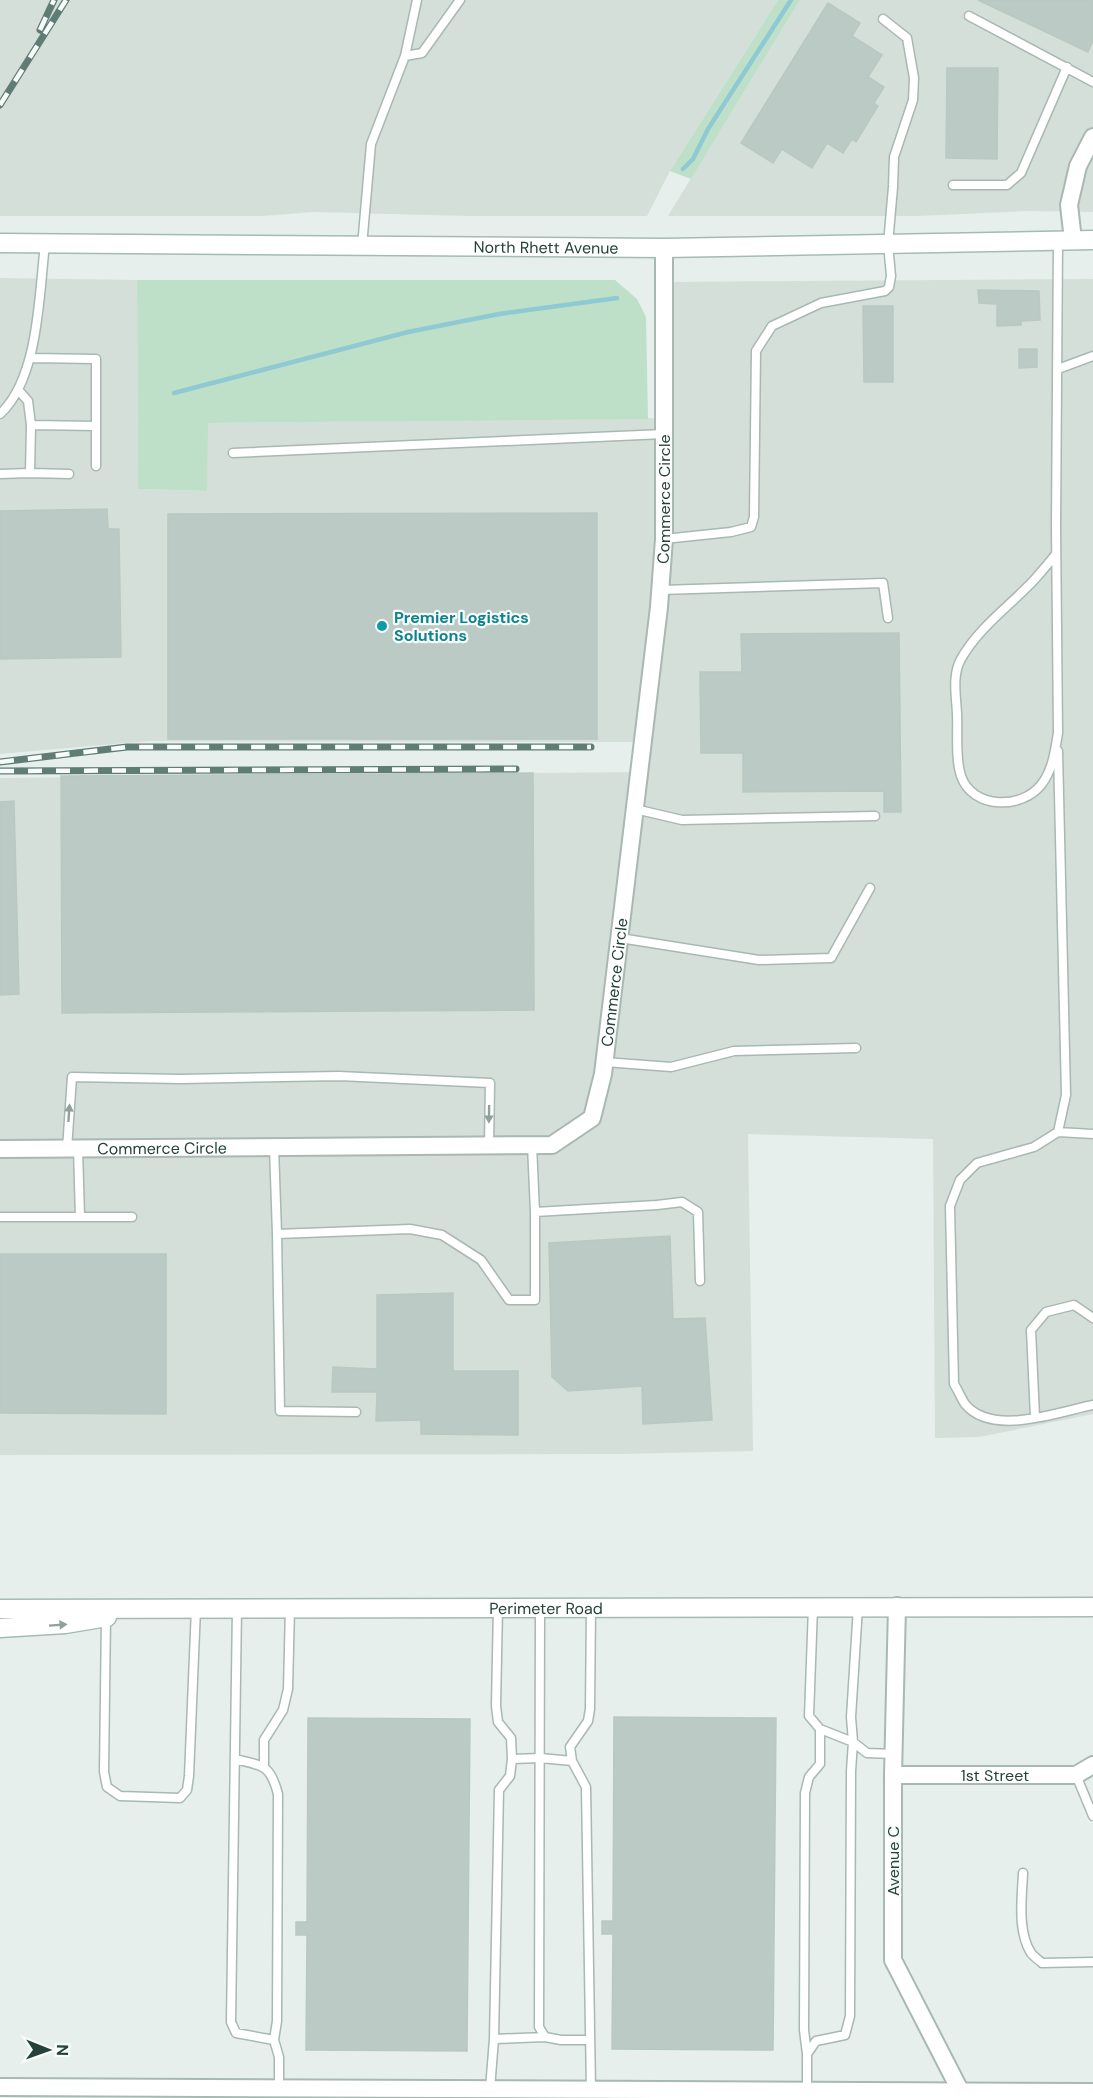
<svg xmlns="http://www.w3.org/2000/svg" width="1093" height="2098" font-family="'DM Sans',sans-serif">
	<style>
		.built { fill: #d4dfda }
		.green { fill: #bfe0c8 }
		.lines { fill: none; stroke-linecap: round; stroke-linejoin: round }
		.stream { stroke: #8ec9d4; stroke-width: 4.5 }
		.building { fill: #bbcac4; stroke: #b8c9c2; stroke-width: 1.5 }
		.lane-casing { stroke: #a8b8b2; stroke-width: 11 }
		.street-casing { stroke: #a8b8b2; stroke-width: 20 }
		.secondary-casing { stroke: #a4bbb3; stroke-width: 21 }
		.lane { stroke: #fff; stroke-width: 8 }
		.street { stroke: #fff; stroke-width: 16 }
		.secondary { stroke: #fff; stroke-width: 18 }
		.rail-casing { stroke: #5f7d75; stroke-width: 7 }
		.rail { stroke: #f7fbf9; stroke-width: 4.5; stroke-dasharray: 14; stroke-linecap: butt }
		.oneway { fill: #92a09c }
		.culture-dot { fill: #0f9aa8; stroke: #f7fbf9; stroke-width: 2 }
		.labels { text-anchor: middle; dominant-baseline: central; stroke-width: 4.5; stroke-linejoin: round; paint-order: stroke }
		.street-label { font-size: 16px; fill: #24423a; stroke: #f7fbf9 }
		.culture-label { font-size: 16px; font-weight: bold; fill: #0d838f; stroke: #f7fbf9; text-anchor: start }
	</style>
	<rect width="100%" height="100%" fill="#e6efeb"/>
	<path class="built" d="M 0,0 L 778,0 L 670,171 L 647,216 L 469,216 L 313,212 L 263,216 L 0,216 Z
		M 800,0 L 1093,0 L 1093,212 L 1027,211 L 918,216 L 668,216 Z
		M 0,278 L 137,280 L 138,489 L 206,491 L 207,423 L 664,418 L 664,282 L 1093,279 L 1093,1414 L 979,1437 L 935,1438 L 933,1139 L 748,1134 L 753,1451 L 620,1454 L 0,1455 L 0,778 L 639,772 L 643,742 L 149,741 L 0,754 Z"/>
	<path class="green" d="M 778,0 L 800,0 L 691,179 L 670,171 Z
		M 137,280 L 615,280 L 637,299 L 646,317 L 648,419 L 208,423 L 207,491 L 138,489 Z"/>
	<g class="lines">
		<path class="stream" d="M 683,169 L 693,159 L 708,129 L 791,0
			M 174,393 L 408,332 L 499,314 L 617,298"/>
	</g>
	<path class="building" d="M 978,0 L 1093,0 L 1093,41 L 1088,52 Z
		M 828,3 L 860,23 L 852,36 L 882,55 L 868,77 L 884,87 L 874,103 L 878,106 L 856,142 L 852,139 L 843,153 L 827,143 L 812,168 L 782,149 L 773,163 L 741,143 Z
		M 947,68 L 998,68 L 997,159 L 946,158 Z
		M 978,290 L 1039,291 L 1040,320 L 1021,321 L 1021,325 L 997,326 L 997,304 L 979,303 Z
		M 863,306 L 893,306 L 893,382 L 864,382 Z
		M 1019,349 L 1037,349 L 1037,367 L 1019,368 Z
		M 107,509 L 108,529 L 119,529 L 121,657 L 0,659 L 0,511 Z
		M 597,513 L 597,739 L 168,739 L 168,514 Z
		M 899,633 L 901,812 L 884,812 L 884,791 L 743,792 L 743,753 L 701,753 L 700,672 L 742,672 L 741,634 Z
		M 533,773 L 534,1010 L 62,1013 L 61,776 Z
		M 14,801 L 19,994 L 0,995 L 0,802 Z
		M 670,1236 L 673,1319 L 705,1318 L 712,1420 L 643,1424 L 642,1386 L 568,1391 L 552,1377 L 549,1243 Z
		M 0,1254 L 166,1254 L 166,1414 L 0,1413 Z
		M 453,1293 L 453,1371 L 518,1371 L 518,1435 L 421,1434 L 421,1420 L 376,1421 L 377,1392 L 332,1392 L 333,1367 L 377,1369 L 377,1295 Z
		M 614,1717 L 776,1718 L 773,2050 L 612,2049 L 613,1934 L 602,1934 L 602,1921 L 613,1921 Z
		M 308,1718 L 470,1719 L 467,2051 L 306,2050 L 307,1935 L 296,1935 L 296,1922 L 307,1922 Z"/>
	<g class="lines">
		<g class="lane-casing">
			<path id="lane" d="M 969,16 L 1093,82
				M 405,56 L 422,53 L 460,0
				M 953,185 L 1007,185 L 1021,173 L 1067,67
				M 362,246 L 371,144 L 405,56 L 417,0
				M 31,358 L 96,359 L 96,466
				M 1058,369 L 1093,356
				M 0,414 C 39,378 39,294 45,244
				M 31,425 L 96,426
				M 233,453 L 664,434
				M 30,473 L 69,474
				M 0,474 L 30,473 L 31,425 L 28,401 L 19,391
				M 664,539 L 731,532 L 751,527 L 754,517 L 756,351 L 772,326 L 821,303 L 885,291 L 889,287 L 891,276 L 888,244 L 893,187 L 894,157 L 913,100 L 914,78 L 907,38 L 883,19
				M 1056,554 C 1049,563 1042,571 1035,579 C 1011,605 979,627 961,659 C 952,675 956,695 957,713 C 958,732 955,758 961,776 C 973,810 1022,809 1041,785 C 1053,770 1055,750 1058,733 L 1056,526 L 1058,241
				M 661,590 L 883,583 L 888,618
				M 1058,751 L 1066,1095 L 1058,1132 L 1034,1147 L 977,1163 L 960,1180 L 950,1206 L 954,1384 C 958,1390 961,1398 965,1404 C 992,1437 1058,1412 1093,1405
				M 635,809 L 682,820 L 875,816
				M 620,938 L 759,960 L 831,958 L 870,888
				M 605,1062 L 671,1067 L 734,1051 L 856,1048
				M 1058,1132 L 1093,1134
				M 532,1145 L 535,1212 L 657,1205 L 682,1202 L 698,1212 L 700,1281
				M 274,1147 L 277,1234 L 410,1229 L 442,1235 L 481,1260 L 509,1300 L 535,1300 L 535,1212
				M 67,1149 L 72,1077 L 181,1079 L 339,1076 L 490,1083 L 489,1146
				M 78,1149 L 80,1217
				M 0,1217 L 132,1217
				M 277,1234 L 280,1411 L 356,1412
				M 1035,1417 L 1031,1330 L 1046,1312 L 1074,1305 L 1093,1318
				M 858,1607 L 851,1717 L 853,1742 L 867,1753 L 894,1754
				M 237,1608 L 231,2022 L 236,2033 L 274,2040 L 279,2057 L 279,2088
				M 540,1608 L 539,2027 L 545,2037 L 561,2040 L 589,2040
				M 106,1615 L 104,1772 L 107,1787 L 120,1796 L 180,1798 L 187,1790 L 189,1776 L 196,1608
				M 235,1759 C 263,1766 270,1764 278,1794 L 277,2021 L 274,2040
				M 512,1759 L 541,1758 L 572,1761
				M 264,1766 L 264,1740 L 283,1710 L 288,1689 L 290,1608
				M 1076,1775 L 1093,1816
				M 1023,1873 C 1022,1897 1017,1931 1031,1953 C 1034,1957 1039,1960 1042,1963 L 1093,1962
				M 494,2039 L 545,2037
				M 807,2054 L 804,2030 L 805,1793 L 809,1777 L 820,1764 L 820,1729
				M 490,2089 L 494,2039 L 499,1790 L 510,1776 L 512,1759 L 511,1738 L 498,1722 L 496,1706 L 498,1607
				M 591,2090 L 586,1787 L 572,1761 L 570,1747 L 588,1721 L 590,1709 L 591,1607
				M 807,2091 L 807,2054 L 816,2041 L 845,2035 L 850,2016 L 851,1771 L 853,1742 L 820,1729 L 809,1716 L 813,1607"/>
		</g>
		<g class="street-casing">
			<g id="street">
				<path d="M 1073,240 L 1069,205 L 1078,166 L 1093,137"/>
				<path id="s1" d="M 0,1149 L 552,1145 L 592,1118 L 603,1074 L 659,607 L 664,539 L 664,248"/>
				<path d="M 897,1606 L 893,1775 L 893,1960 L 964,2098"/>
				<path id="s2" d="M 893,1775 L 1076,1775 L 1093,1765"/>
				<path d="M 0,2087 L 1093,2092"/>
			</g>
		</g>
		<g class="secondary-casing">
			<g id="secondary">
				<path id="s3" d="M 0,243 L 664,248 L 1093,240"/>
				<path id="s4" d="M 0,1609 L 1093,1607"/>
				<path d="M 0,1628 L 65,1624 L 107,1617"/>
			</g>
		</g>
		<use href="#lane" class="lane"/>
		<use href="#street" class="street"/>
		<use href="#secondary" class="secondary"/>
		<g class="rail-casing">
			<path id="rail" d="M 40,30 L 54,0
				M 0,105 L 66,0
				M 0,762 L 127,747 L 591,747
				M 0,771 L 516,769"/>
		</g>
		<use href="#rail" class="rail"/>
	</g>
	<defs><path id="oneway-solid" d="M-6-.8H1V-3.2L6.5 0L1 3.2V.8H-6Z" transform="scale(1.5)"/></defs>
	<g class="oneway">
		<use href="#oneway-solid" transform="translate(69 1113) rotate(-86)"/>
		<use href="#oneway-solid" transform="translate(489 1114) rotate(91)"/>
		<use href="#oneway-solid" transform="translate(58 1625) rotate(-4)"/>
	</g>
	<circle class="culture-dot" cx="382" cy="626" r="6"/>
	<g class="labels">
		<g class="street-label">
			<text stroke="none"><textPath href="#s3" startOffset="546">North Rhett Avenue</textPath></text>
			<text stroke="none"><textPath href="#s1" startOffset="1224">Commerce Circle</textPath></text>
			<text stroke="none"><textPath href="#s1" startOffset="738">Commerce Circle</textPath></text>
			<text stroke="none"><textPath href="#s1" startOffset="162">Commerce Circle</textPath></text>
			<text stroke="none"><textPath href="#s4" startOffset="546">Perimeter Road</textPath></text>
			<text stroke="none"><textPath href="#s2" startOffset="102">1st Street</textPath></text>
			<text transform="translate(893 1861) rotate(-90)">Avenue C</text>
		</g>
		<g class="culture-label">
			<text x="394" y="617">Premier Logistics<tspan x="394" dy="18">Solutions</tspan></text>
		</g>
	</g>
	<g transform="translate(48 2050) rotate(91)" stroke="#f7fbf9" stroke-width="4.5" paint-order="stroke">
	<path d="M0-4.5L10 22L0 15L-10 22Z" fill="#24423a"/>
	<text y="-9" font-size="16" font-weight="bold" text-anchor="middle" fill="#24423a">N</text>
	</g>
</svg>
